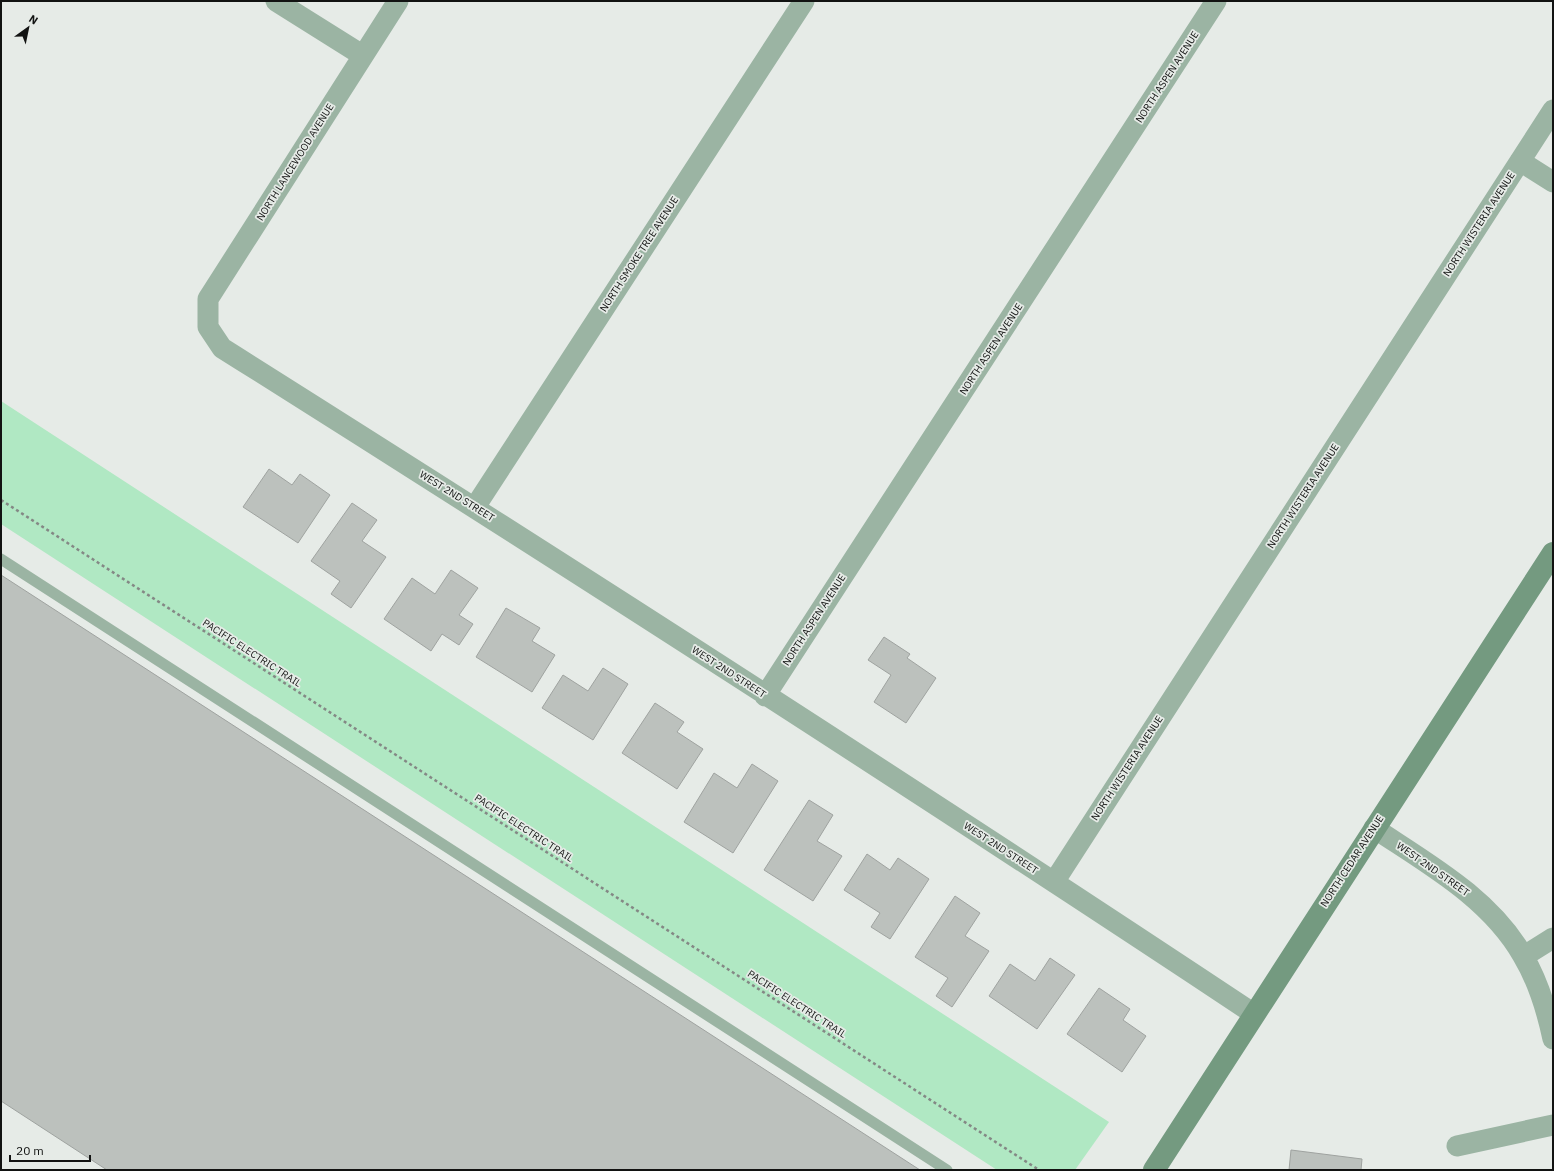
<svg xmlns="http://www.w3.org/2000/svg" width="1554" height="1171" font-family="'IBM Plex Sans',sans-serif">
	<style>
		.green { fill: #b0e8c3 }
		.building { fill: #bcc1bd; stroke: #9fa3a0 }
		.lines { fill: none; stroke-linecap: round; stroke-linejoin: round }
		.path { stroke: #848885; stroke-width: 2.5; stroke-dasharray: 3 3; stroke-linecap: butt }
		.lane { stroke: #9bb4a3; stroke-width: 11 }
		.street { stroke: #9bb4a3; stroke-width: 21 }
		.secondary { stroke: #749a80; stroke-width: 22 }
		.labels { text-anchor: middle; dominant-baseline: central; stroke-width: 3.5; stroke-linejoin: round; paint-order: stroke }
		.street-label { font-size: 10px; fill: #121312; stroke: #e6ebe7 }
	</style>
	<rect width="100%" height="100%" fill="#e6ebe7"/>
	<path class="green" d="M 1,401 L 1109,1122 L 1075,1170 L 997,1170 L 1,524 Z"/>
	<path class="building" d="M 269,469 L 292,485 L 300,474 L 330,495 L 298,543 L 243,507 Z
		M 352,503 L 377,520 L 362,541 L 386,557 L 351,608 L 331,594 L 340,581 L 311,561 Z
		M 451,570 L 478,588 L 459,615 L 473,624 L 459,645 L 442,634 L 431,651 L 384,619 L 412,578 L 435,594 Z
		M 1,575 L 920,1170 L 107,1170 L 1,1101 Z
		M 506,608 L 540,628 L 532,641 L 555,655 L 532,692 L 476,657 Z
		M 884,637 L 910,654 L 907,658 L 936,678 L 906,723 L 874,702 L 891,675 L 868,660 Z
		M 603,668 L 628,684 L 593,740 L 542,708 L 563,675 L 588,691 Z
		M 655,703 L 684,722 L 677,732 L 703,749 L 677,789 L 622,753 Z
		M 752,764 L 778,781 L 733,853 L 684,822 L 714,773 L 737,788 Z
		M 809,800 L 833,815 L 817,841 L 842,856 L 813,901 L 764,870 Z
		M 867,854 L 890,870 L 898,858 L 929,879 L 890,939 L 871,927 L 880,913 L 844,890 Z
		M 955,896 L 980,913 L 965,936 L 989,951 L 952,1007 L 936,996 L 948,978 L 915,957 Z
		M 1050,958 L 1075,975 L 1037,1029 L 989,996 L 1010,964 L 1035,981 Z
		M 1099,988 L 1130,1009 L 1123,1020 L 1146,1036 L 1122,1072 L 1067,1034 Z
		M 1291,1150 L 1362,1159 L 1361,1170 L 1289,1170 Z"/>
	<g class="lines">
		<path class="path" d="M 1,500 L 1039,1170"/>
		<path class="lane" d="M 1,559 L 947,1170"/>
		<path class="street" d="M 276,1 L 362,55
			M 398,1 L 208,299 L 208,327 L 222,348 C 568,566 913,788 1254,1014
			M 1520,161 L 1553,182
			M 475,507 L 804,1
			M 765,696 L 1216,1
			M 1374,828 C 1428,864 1490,898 1523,956 C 1538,981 1547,1011 1553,1039
			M 1054,882 L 1553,110
			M 1524,956 L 1553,938
			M 1457,1146 L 1553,1125"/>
		<path class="secondary" d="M 1154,1170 L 1553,553"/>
	</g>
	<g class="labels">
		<g class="street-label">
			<text transform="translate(1167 77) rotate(-57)">NORTH ASPEN AVENUE</text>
			<text transform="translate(295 162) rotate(-58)">NORTH LANCEWOOD AVENUE</text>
			<text transform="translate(1479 224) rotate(-57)">NORTH WISTERIA AVENUE</text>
			<text transform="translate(639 254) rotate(-57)">NORTH SMOKE TREE AVENUE</text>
			<text transform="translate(991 349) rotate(-57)">NORTH ASPEN AVENUE</text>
			<text transform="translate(457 496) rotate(32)">WEST 2ND STREET</text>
			<text transform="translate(1303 496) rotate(-57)">NORTH WISTERIA AVENUE</text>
			<text transform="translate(814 620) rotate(-57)">NORTH ASPEN AVENUE</text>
			<text transform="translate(252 653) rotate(33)">PACIFIC ELECTRIC TRAIL</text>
			<text transform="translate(729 672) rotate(33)">WEST 2ND STREET</text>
			<text transform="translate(1127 768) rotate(-57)">NORTH WISTERIA AVENUE</text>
			<text transform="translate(524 828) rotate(33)">PACIFIC ELECTRIC TRAIL</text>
			<text transform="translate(1001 848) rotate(33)">WEST 2ND STREET</text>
			<text transform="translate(1352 861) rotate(-57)">NORTH CEDAR AVENUE</text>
			<text transform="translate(1433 869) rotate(35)">WEST 2ND STREET</text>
			<text transform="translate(797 1004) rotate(33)">PACIFIC ELECTRIC TRAIL</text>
		</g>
	</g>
	<rect width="1554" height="1171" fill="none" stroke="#121312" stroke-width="4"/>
	<g transform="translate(28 28) rotate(33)" stroke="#e6ebe7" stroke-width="3" paint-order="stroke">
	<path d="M0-3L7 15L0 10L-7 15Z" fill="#121312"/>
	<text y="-6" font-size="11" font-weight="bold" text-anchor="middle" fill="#121312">N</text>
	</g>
	<path d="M10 1155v6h80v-6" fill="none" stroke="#121312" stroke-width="2"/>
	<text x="16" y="1155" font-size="12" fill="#121312" stroke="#e6ebe7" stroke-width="3" paint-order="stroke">20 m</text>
</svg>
